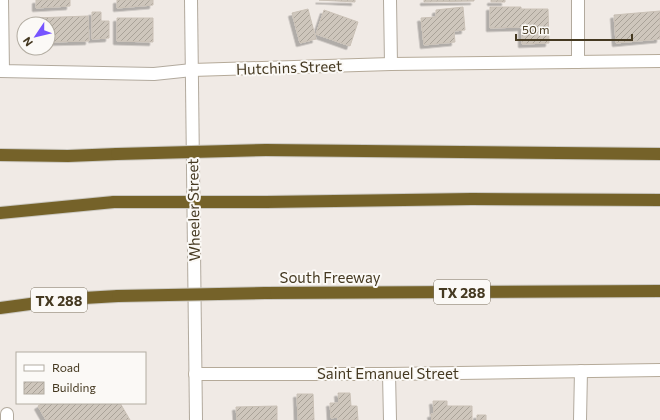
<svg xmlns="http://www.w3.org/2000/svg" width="660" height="420" font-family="Commissioner,sans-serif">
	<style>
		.building { fill: url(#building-hatch); stroke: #cac1b6; filter: url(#shadow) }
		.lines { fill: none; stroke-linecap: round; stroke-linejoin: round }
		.minor-casing { stroke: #b2aa9e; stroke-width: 14 }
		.tertiary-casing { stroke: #b2aa9e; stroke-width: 14 }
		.secondary-casing { stroke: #b5aa99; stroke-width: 14 }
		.motorway-casing { stroke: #cbc8c1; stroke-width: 14 }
		.minor { stroke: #fff; stroke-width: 12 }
		.tertiary { stroke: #fff; stroke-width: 12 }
		.secondary { stroke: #fff; stroke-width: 12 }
		.motorway { stroke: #756229; stroke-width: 12 }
		.motorway-bridge-casing { stroke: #cbc8c1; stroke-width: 14; stroke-linecap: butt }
		.motorway-bridge { stroke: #756229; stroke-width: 12 }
		.labels { text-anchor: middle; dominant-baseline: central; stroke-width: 4; stroke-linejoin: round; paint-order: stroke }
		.shield { fill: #fbf9f6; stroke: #7c7361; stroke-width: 1 }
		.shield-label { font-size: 14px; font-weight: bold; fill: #453921 }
		.street-label { font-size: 15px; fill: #453921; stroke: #fbf9f6 }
	</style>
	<defs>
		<pattern id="building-hatch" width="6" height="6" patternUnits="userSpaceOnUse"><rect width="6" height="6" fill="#cec6bc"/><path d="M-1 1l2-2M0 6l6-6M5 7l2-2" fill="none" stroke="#a9a298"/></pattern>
		<filter id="shadow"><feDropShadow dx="-3.5" dy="3.5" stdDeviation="0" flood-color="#0004"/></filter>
	</defs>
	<rect width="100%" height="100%" fill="#f0eae5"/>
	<path class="building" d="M 36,0 L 70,0 L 70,6 L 36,8 Z
		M 117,0 L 153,0 L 153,5 L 117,8 Z
		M 319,0 L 355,0 L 355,2 Z
		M 424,0 L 474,0 L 474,1 L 424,2 Z
		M 491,0 L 505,0 L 505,2 L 491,2 Z
		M 463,7 L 465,30 L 454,31 L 455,42 L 424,45 L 421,18 L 436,17 L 436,10 Z
		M 490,7 L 521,7 L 521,9 L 548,9 L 549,43 L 522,44 L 522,27 L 490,28 Z
		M 308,9 L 316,39 L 300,43 L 292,13 Z
		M 324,10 L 358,22 L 350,46 L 316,34 Z
		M 660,11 L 660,39 L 616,43 L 614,15 Z
		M 92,12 L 101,12 L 101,21 L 109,21 L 109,38 L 92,39 Z
		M 88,16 L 89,41 L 48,42 L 48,24 L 34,24 L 34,18 Z
		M 117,18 L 153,18 L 153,42 L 117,41 Z
		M 338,393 L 350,393 L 351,406 L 357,406 L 358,420 L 338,420 L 338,417 L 331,418 L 330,403 L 339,403 Z
		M 297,394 L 313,394 L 314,420 L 298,420 Z
		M 433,401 L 447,401 L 447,406 L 472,406 L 472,420 L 432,420 L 431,414 L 434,414 Z
		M 43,403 L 120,403 L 130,420 L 46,420 L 38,406 Z
		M 277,406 L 277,420 L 237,420 L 236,407 Z
		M 477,415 L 486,415 L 486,420 L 477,420 Z"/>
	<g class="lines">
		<g class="minor-casing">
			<path id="minor" d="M 2,0 L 3,71
				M 390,0 L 391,64
				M 578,0 L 578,62
				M 0,71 L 154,74 L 192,70
				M 389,374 L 390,420
				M 7,414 L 7,420
				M 580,420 L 581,371"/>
		</g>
		<g class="tertiary-casing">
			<path id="tertiary" d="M 191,0 L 196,420"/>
		</g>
		<g class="secondary-casing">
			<path id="secondary" d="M 192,70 L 391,64 L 660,61
				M 195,374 L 389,374 L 660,370"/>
		</g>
		<g class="motorway-casing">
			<path id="motorway" d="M 266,150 L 660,154
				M 0,155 L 68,156 L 117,154
				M 266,202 L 472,199 L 660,200
				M 0,213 L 114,202
				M 265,293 L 660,291
				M 0,308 L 67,299 L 118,296"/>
		</g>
		<use href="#minor" class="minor"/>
		<use href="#tertiary" class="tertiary"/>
		<use href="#secondary" class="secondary"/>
		<use href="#motorway" class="motorway"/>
		<g class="motorway-bridge-casing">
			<path id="motorway-bridge" d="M 117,154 L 266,150
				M 114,202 L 266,202
				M 118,296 L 265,293"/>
		</g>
		<use href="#motorway-bridge" class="motorway-bridge"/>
	</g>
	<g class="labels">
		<g class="shield">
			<rect x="434" y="280" width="56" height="24" rx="3"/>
			<rect x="31" y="288" width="56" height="24" rx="3"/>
		</g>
		<g class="shield-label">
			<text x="462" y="292">TX 288</text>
			<text x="59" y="300">TX 288</text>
		</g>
		<g class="street-label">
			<text transform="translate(289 67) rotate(-2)">Hutchins Street</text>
			<text transform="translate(193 210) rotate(-91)">Wheeler Street</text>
			<text x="330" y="277">South Freeway</text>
			<text x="388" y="373">Saint Emanuel Street</text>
		</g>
	</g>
	<rect x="16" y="352" width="130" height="52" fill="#fbf9f6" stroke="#b2aca1"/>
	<rect x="24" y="365" width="20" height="6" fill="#ffffff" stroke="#b2aca1"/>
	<text x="52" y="372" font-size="12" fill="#453921">Road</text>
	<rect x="24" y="382" width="20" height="12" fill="url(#building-hatch)" stroke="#b2aca1"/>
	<text x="52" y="392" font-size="12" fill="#453921">Building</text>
	<g transform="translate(36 36) rotate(235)"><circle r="19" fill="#fbf9f6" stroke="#b2aca1"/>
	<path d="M0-3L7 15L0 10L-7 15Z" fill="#7654ff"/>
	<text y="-6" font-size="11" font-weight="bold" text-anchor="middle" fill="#453921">N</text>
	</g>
	<path d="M516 34v6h116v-6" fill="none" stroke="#453921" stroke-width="2"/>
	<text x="522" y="34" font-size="12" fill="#453921" stroke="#fbf9f6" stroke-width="3" paint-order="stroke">50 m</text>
</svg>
